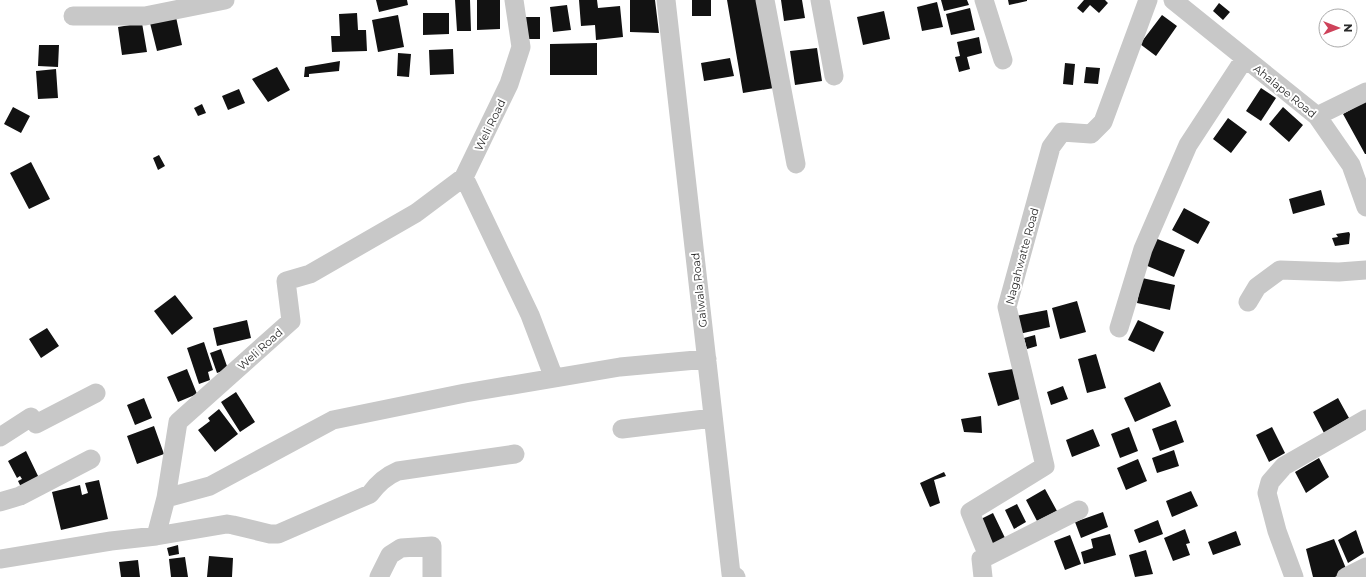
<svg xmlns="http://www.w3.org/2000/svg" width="1366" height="577" font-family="Montserrat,sans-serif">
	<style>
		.building { fill: #121212 }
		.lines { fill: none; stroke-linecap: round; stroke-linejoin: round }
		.minor { stroke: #c8c8c8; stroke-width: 19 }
		.labels { text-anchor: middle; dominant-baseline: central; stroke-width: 4; stroke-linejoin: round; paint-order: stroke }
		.street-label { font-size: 11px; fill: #2b2b2b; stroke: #fff }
	</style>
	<rect width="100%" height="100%" fill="#fff"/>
	<path class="building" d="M 376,0 L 407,0 L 408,5 L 379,12 Z
		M 455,0 L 470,0 L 471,31 L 457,31 Z
		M 477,0 L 500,0 L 500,29 L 477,30 Z
		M 579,0 L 597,0 L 598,8 L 620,6 L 623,37 L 596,40 L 595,25 L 581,26 Z
		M 630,0 L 655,0 L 659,33 L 630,32 Z
		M 692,0 L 711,0 L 711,16 L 692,16 Z
		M 727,0 L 759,0 L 774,88 L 743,93 Z
		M 781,0 L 802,0 L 805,18 L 784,21 Z
		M 941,0 L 967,0 L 969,5 L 944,11 Z
		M 1008,0 L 1027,0 L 1027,1 L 1009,5 Z
		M 1084,0 L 1105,0 L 1108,3 L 1099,13 L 1090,5 L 1083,13 L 1077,8 Z
		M 937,2 L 943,27 L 922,31 L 917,7 Z
		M 1219,3 L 1230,12 L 1223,20 L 1213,11 Z
		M 567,5 L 571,30 L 553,32 L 550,7 Z
		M 970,8 L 975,30 L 951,35 L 946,14 Z
		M 884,11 L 890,39 L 863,45 L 857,17 Z
		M 357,13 L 358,30 L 366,30 L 367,51 L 332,52 L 331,36 L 340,36 L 339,14 Z
		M 423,13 L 449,13 L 449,34 L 423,35 Z
		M 398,15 L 404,47 L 378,52 L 372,20 Z
		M 1162,15 L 1177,26 L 1156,56 L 1140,44 Z
		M 176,17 L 182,45 L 157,51 L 150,23 Z
		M 525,17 L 540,17 L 540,39 L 525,39 Z
		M 142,23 L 147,52 L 122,55 L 118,27 Z
		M 979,37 L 982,53 L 967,57 L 970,69 L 959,72 L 955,57 L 960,56 L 957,42 Z
		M 597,43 L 597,75 L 550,75 L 550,44 Z
		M 39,45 L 59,45 L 58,67 L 38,66 Z
		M 817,48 L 822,81 L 795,85 L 790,51 Z
		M 453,49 L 454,74 L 430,75 L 429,50 Z
		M 398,53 L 411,54 L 409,77 L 397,76 Z
		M 730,58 L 734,76 L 704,81 L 701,63 Z
		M 340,61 L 339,71 L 309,74 L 309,77 L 304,77 L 305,67 Z
		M 1065,63 L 1075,64 L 1073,85 L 1063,84 Z
		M 277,67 L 290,90 L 268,102 L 252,79 Z
		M 1086,67 L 1100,68 L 1098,84 L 1084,83 Z
		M 56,69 L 58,98 L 38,99 L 36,71 Z
		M 1261,88 L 1276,98 L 1261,121 L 1246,111 Z
		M 239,89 L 245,103 L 228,110 L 222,96 Z
		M 1366,101 L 1366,154 L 1365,154 L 1343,114 Z
		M 202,104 L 206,113 L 198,116 L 194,108 Z
		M 13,107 L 30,116 L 21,133 L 4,124 Z
		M 1283,107 L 1303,125 L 1289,142 L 1269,124 Z
		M 1228,118 L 1247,132 L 1231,153 L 1213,139 Z
		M 159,155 L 165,166 L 158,170 L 153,158 Z
		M 31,162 L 50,199 L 29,209 L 10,173 Z
		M 1321,190 L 1325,205 L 1293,214 L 1289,199 Z
		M 1184,208 L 1210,222 L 1198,244 L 1172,230 Z
		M 1349,232 L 1350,234 L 1349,244 L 1335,246 L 1332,238 L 1338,237 L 1336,234 Z
		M 1155,238 L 1185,250 L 1174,277 L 1145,265 Z
		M 1142,278 L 1175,285 L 1170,310 L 1137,303 Z
		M 175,295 L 193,318 L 172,335 L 154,311 Z
		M 1077,301 L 1086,332 L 1060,339 L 1052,308 Z
		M 1047,310 L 1050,327 L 1019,334 L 1016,316 Z
		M 247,320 L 251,338 L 217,346 L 213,328 Z
		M 1138,320 L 1164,332 L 1154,352 L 1128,340 Z
		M 47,328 L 59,346 L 41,358 L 29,339 Z
		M 1035,335 L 1037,346 L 1027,349 L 1024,338 Z
		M 204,342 L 213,370 L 208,372 L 210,380 L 199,384 L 187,348 Z
		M 221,349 L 228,369 L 217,373 L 210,353 Z
		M 1096,354 L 1106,388 L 1087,393 L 1078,359 Z
		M 187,369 L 197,394 L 178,402 L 167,377 Z
		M 1013,369 L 1023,398 L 998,406 L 988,373 Z
		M 1160,382 L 1171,406 L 1135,422 L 1124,398 Z
		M 1063,386 L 1068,399 L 1051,405 L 1047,392 Z
		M 236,392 L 255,422 L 240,432 L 221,402 Z
		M 144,398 L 152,418 L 135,425 L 127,405 Z
		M 1338,398 L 1349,418 L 1324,433 L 1313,412 Z
		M 219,409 L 238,434 L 215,452 L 198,430 L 210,421 L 208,418 Z
		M 981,416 L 982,433 L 964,432 L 961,419 Z
		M 1176,420 L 1184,442 L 1160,451 L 1152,429 Z
		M 154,426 L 164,454 L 137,464 L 127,436 Z
		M 1129,427 L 1138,451 L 1120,458 L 1111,434 Z
		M 1272,427 L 1285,453 L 1269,462 L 1256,435 Z
		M 1093,429 L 1100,446 L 1072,457 L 1066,440 Z
		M 1174,450 L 1179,466 L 1157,473 L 1152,458 Z
		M 26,451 L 39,478 L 21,487 L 18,481 L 22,479 L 20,476 L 17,478 L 8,461 Z
		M 1319,458 L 1329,477 L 1306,493 L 1295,472 Z
		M 1138,459 L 1147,481 L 1126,490 L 1117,468 Z
		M 944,472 L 946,476 L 934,480 L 940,503 L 930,507 L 920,483 Z
		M 99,480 L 108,519 L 61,530 L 52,492 L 80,485 L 82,495 L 88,493 L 85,483 Z
		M 1045,489 L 1057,511 L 1037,521 L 1026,500 Z
		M 1191,491 L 1198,506 L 1172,517 L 1166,501 Z
		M 1017,504 L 1026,522 L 1014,529 L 1005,510 Z
		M 1103,512 L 1108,527 L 1081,538 L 1075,522 Z
		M 993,513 L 1006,540 L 990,548 L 977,521 Z
		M 1158,520 L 1163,534 L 1139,543 L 1134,530 Z
		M 1185,529 L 1190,543 L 1186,544 L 1190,555 L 1173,561 L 1164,538 Z
		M 1356,530 L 1364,553 L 1348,563 L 1338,540 Z
		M 1236,531 L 1241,545 L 1213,555 L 1208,542 Z
		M 1110,534 L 1116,555 L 1084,564 L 1081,552 L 1093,548 L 1091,539 Z
		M 1070,535 L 1081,564 L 1065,570 L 1054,541 Z
		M 1334,539 L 1347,571 L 1335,577 L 1313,577 L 1306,549 Z
		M 178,545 L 179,554 L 169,556 L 167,548 Z
		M 1146,550 L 1153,574 L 1135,577 L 1129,555 Z
		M 209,556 L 233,558 L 232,577 L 207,577 Z
		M 185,557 L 188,577 L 171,577 L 169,559 Z
		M 138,560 L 140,577 L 121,577 L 119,562 Z"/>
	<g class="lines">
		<path class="minor" d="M 666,0 L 731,574 L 736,577
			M 765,0 L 796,164
			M 820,0 L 834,76
			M 984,0 L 1003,60
			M 1173,0 L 1317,116 L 1351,165 L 1366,207
			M 73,16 L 145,16 L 225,0
			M 1317,116 L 1366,92
			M 464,177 L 530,315 L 554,378
			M 1248,302 L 1257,287 L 1280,270 L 1339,272 L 1366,270
			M 1119,328 L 1143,249 L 1188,145 L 1245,58
			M 622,429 L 713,418
			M 0,437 L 31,417 L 36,424 L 96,393
			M 166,498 L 210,486 L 333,420 L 465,393 L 620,367 L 707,359
			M 0,502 L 20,496 L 91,459
			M 156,536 L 227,524 L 233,525 L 270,534 L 278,534 L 370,494 C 378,483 386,476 398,471 L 515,454
			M 988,556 L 1079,510
			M 0,559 L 111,541 L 156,536 L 166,498 L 178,422 L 291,321 L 286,281 L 310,274 L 416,213 L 464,177 L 509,84 L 521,47 L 514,0
			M 379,577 L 390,555 L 401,548 L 432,546 L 432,577
			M 983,577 L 981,559 L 988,556 L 970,512 L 1045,466 L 1007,307 L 1051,147 L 1062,132 L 1091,134 L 1103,122 L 1148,0
			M 1294,577 L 1277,531 L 1267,493 L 1270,482 L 1284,466 L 1366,419
			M 1346,577 L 1366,567"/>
	</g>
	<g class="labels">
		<g class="street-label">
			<text transform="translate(1285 91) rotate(39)">Ahalape Road</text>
			<text transform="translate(490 125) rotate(-64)">Weli Road</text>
			<text transform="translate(1022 256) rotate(-75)">Nagahwatte Road</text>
			<text transform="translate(699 290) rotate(-96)">Galwala Road</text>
			<text transform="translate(260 349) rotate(-42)">Weli Road</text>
		</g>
	</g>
	<g transform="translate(1338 28) rotate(90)"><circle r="19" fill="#ffffff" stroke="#aaaaaa"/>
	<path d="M0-3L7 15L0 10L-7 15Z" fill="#ce425a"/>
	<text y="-6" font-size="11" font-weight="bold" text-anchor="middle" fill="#2b2b2b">N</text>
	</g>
</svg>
